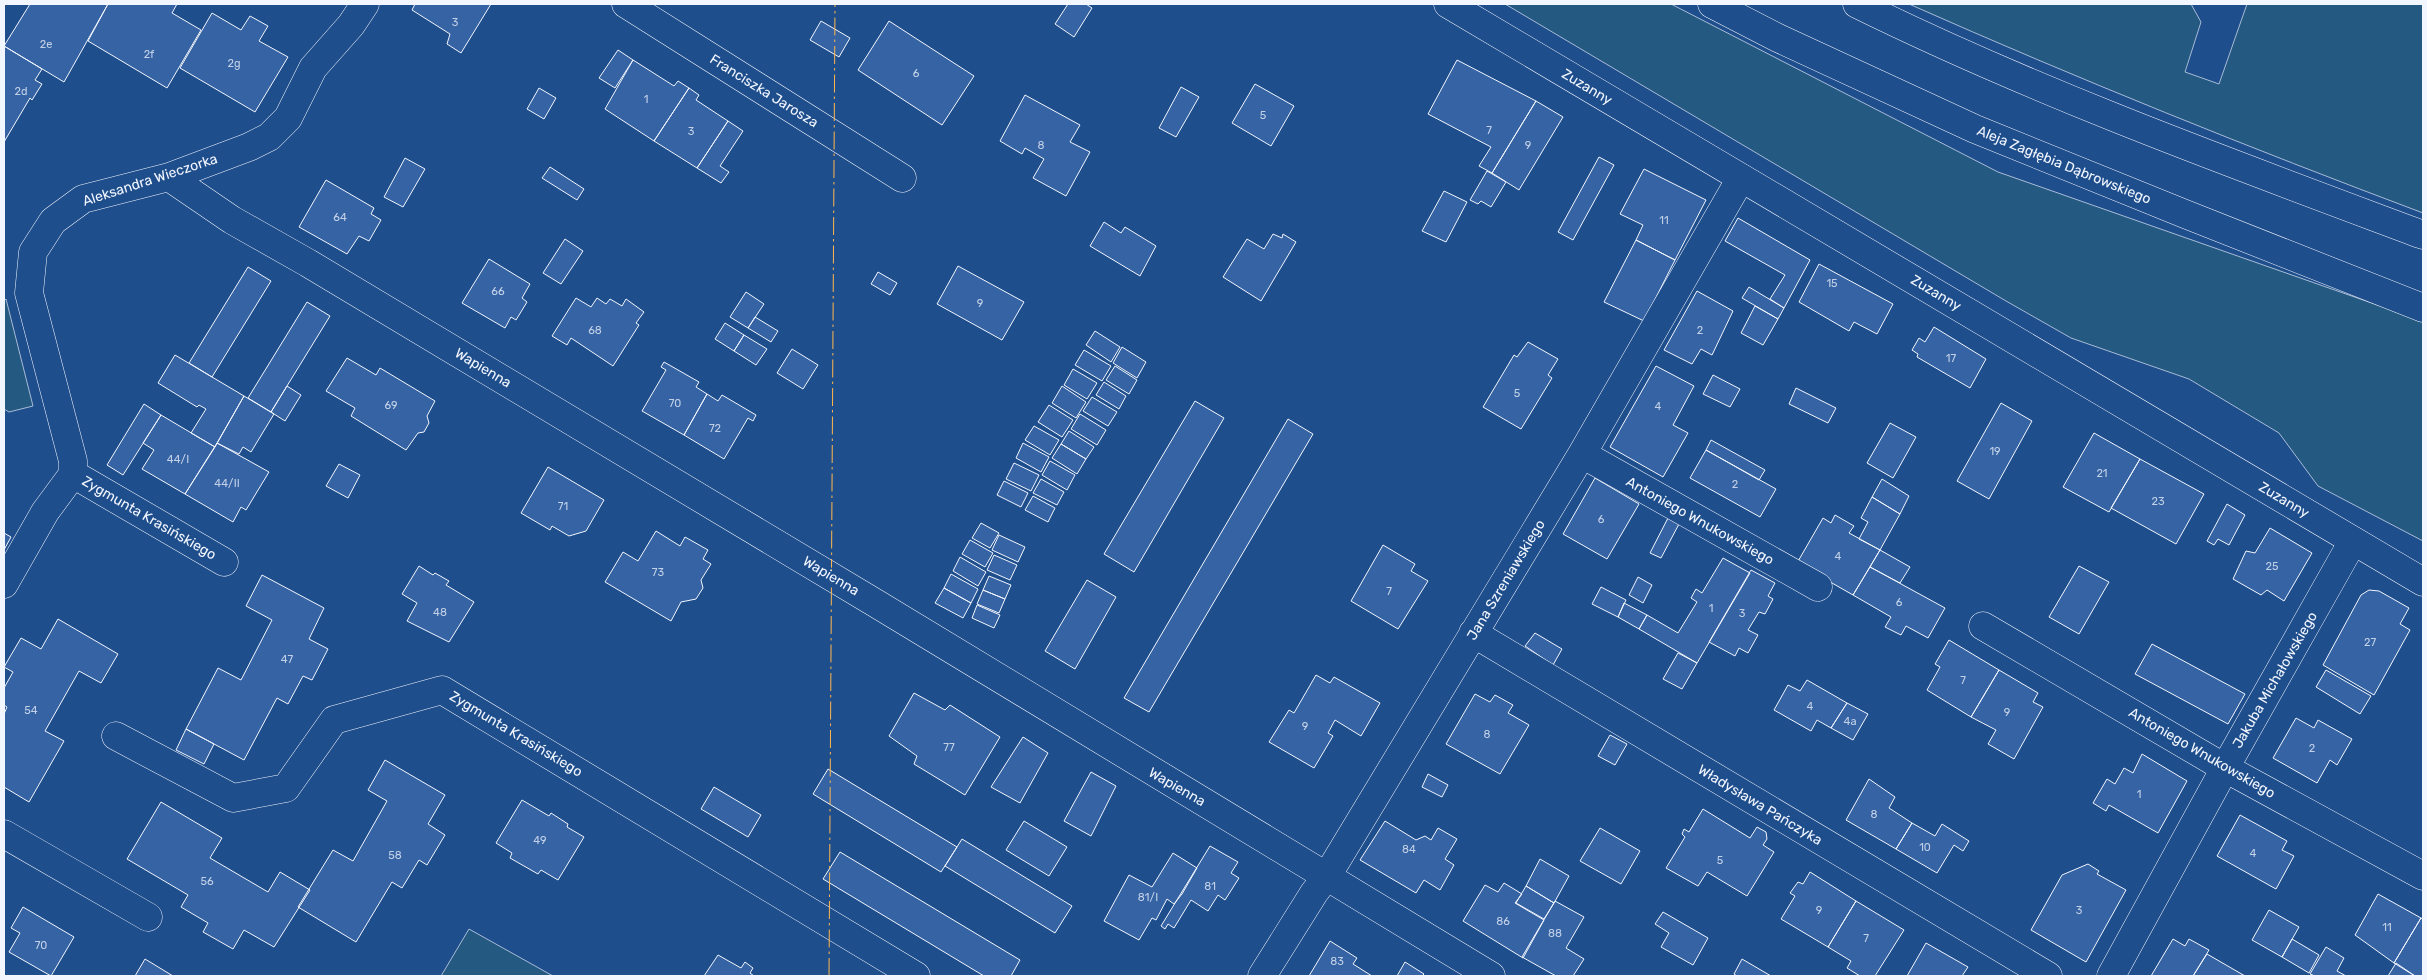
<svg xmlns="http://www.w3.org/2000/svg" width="2427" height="980" font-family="Rubik,sans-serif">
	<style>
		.green { fill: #245a82; stroke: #a8bbd7 }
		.building { fill: #3563a3; stroke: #f2f6ff }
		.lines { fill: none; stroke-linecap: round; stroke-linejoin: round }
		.minor-casing { stroke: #f2f6ff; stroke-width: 29 }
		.tertiary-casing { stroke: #f2f6ff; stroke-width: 29 }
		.primary-casing { stroke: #f2f6ff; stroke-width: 29 }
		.minor { stroke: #1f4e8c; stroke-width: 28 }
		.tertiary { stroke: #1f4e8c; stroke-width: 28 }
		.primary { stroke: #1f4e8c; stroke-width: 28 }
		.power { stroke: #ffb74d; stroke-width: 1; stroke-dasharray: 18 4 2.5 4; stroke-linecap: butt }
		.labels { text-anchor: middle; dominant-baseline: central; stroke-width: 4; stroke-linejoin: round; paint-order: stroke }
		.number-label { font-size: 11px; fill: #c3d1e8 }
		.street-label { font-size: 14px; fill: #f2f6ff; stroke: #1f4e8c }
	</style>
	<rect width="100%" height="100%" fill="#1f4e8c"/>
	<path class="green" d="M 1505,4 L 1671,4 L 1998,172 L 2423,321 L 2423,541 L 2318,486 L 2279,433 L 2189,379 L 2071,338 L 2006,301 Z
		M 1909,4 L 2191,4 L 2201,22 L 2185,72 L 2219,84 L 2247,4 L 2423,4 L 2423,213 C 2250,148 2078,79 1909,4 Z
		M 6,299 L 33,406 L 9,412 L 4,409 L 4,301 Z
		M 469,929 L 553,976 L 441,976 Z"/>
	<path class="building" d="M 30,4 L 108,4 L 64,82 L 4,46 Z
		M 108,4 L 177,4 L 172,13 L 201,30 L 167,88 L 88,41 Z
		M 415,4 L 491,4 L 461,53 L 447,44 L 450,34 L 412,10 Z
		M 1068,4 L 1086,4 L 1092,8 L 1074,37 L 1055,24 Z
		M 212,13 L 241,30 L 250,16 L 268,26 L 259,41 L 288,57 L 255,112 L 180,68 Z
		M 821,21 L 850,38 L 839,57 L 810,40 Z
		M 889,21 L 974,76 L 942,125 L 858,70 Z
		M 4,46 L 42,69 L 35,80 L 42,84 L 32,100 L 30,98 L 4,142 Z
		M 618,50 L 633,60 L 615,88 L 599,78 Z
		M 633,60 L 674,86 L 678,81 L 689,88 L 654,141 L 605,109 Z
		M 1457,60 L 1536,101 L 1492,173 L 1479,166 L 1491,147 L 1428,114 Z
		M 1255,84 L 1294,106 L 1271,146 L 1232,123 Z
		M 1181,87 L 1199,97 L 1176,137 L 1159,128 Z
		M 539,88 L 556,98 L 544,119 L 527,109 Z
		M 689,88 L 699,95 L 696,100 L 728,121 L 697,168 L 654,141 Z
		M 1025,95 L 1080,125 L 1070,142 L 1090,152 L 1066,196 L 1033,178 L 1044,159 L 1025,148 L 1022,154 L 1000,141 Z
		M 1536,101 L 1563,117 L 1519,190 L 1492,173 Z
		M 728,121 L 743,131 L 720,166 L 729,172 L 721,183 L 697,168 Z
		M 1599,157 L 1614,165 L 1573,240 L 1558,232 Z
		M 405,158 L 425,169 L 403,207 L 384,197 Z
		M 550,167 L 584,189 L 577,200 L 542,178 Z
		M 1644,169 L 1706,200 L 1675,260 L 1636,240 L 1643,225 L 1620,214 Z
		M 1487,171 L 1506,182 L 1491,207 L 1481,201 L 1478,204 L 1470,200 Z
		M 326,180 L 374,208 L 371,214 L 381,220 L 369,241 L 359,236 L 347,254 L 299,227 Z
		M 1444,191 L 1467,202 L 1446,242 L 1422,231 Z
		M 1738,218 L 1810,260 L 1784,308 L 1770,299 L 1785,275 L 1725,241 Z
		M 1104,222 L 1121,233 L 1125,227 L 1156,246 L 1140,276 L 1090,246 Z
		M 1273,234 L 1282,238 L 1283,234 L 1296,242 L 1261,301 L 1223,277 L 1247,239 L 1264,249 Z
		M 565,239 L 583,251 L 561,284 L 543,273 Z
		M 1636,240 L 1675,260 L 1644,321 L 1604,302 Z
		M 489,259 L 530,284 L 522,298 L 527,302 L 516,320 L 511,317 L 505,328 L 462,303 Z
		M 1819,264 L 1893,304 L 1877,334 L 1854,322 L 1849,331 L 1799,302 Z
		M 958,266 L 1024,302 L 1002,340 L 937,304 Z
		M 248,267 L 271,281 L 212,377 L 189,363 Z
		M 878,272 L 897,283 L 890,295 L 871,284 Z
		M 1749,287 L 1784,308 L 1778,319 L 1742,298 Z
		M 1697,291 L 1733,311 L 1712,355 L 1701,349 L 1692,364 L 1664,350 Z
		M 746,292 L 764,304 L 748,328 L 730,317 Z
		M 576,298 L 591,307 L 597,298 L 606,304 L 610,299 L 622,306 L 626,299 L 644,312 L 636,323 L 639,325 L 613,366 L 571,338 L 567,345 L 552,336 Z
		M 307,302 L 330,316 L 271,412 L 248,398 Z
		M 1755,306 L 1778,319 L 1763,345 L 1741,333 Z
		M 755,317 L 778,331 L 771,342 L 748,328 Z
		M 725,323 L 744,335 L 734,351 L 715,339 Z
		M 1934,327 L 1986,359 L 1970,388 L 1917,357 L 1918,354 L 1912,350 L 1919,338 L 1925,342 Z
		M 1095,331 L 1120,347 L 1111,362 L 1086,345 Z
		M 744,335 L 767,349 L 756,365 L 734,351 Z
		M 1528,342 L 1558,359 L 1548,375 L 1552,378 L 1521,429 L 1483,407 L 1514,355 L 1517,357 Z
		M 1122,347 L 1146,362 L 1137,378 L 1113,363 Z
		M 792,349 L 818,365 L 803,389 L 777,373 Z
		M 1084,350 L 1111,366 L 1102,381 L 1075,365 Z
		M 175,355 L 244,396 L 215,447 L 191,433 L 206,409 L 199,405 L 197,407 L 158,383 Z
		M 347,358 L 376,375 L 380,368 L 435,401 L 427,416 L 429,423 L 424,432 L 418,433 L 406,450 L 351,416 L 355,408 L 326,391 Z
		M 664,362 L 699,382 L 696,387 L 707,394 L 684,435 L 642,411 L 666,370 L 661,367 Z
		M 1115,366 L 1137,380 L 1129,394 L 1106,380 Z
		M 1656,366 L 1694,386 L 1673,425 L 1688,433 L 1663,477 L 1610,447 Z
		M 1073,369 L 1097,383 L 1087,399 L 1064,385 Z
		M 1713,375 L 1740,389 L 1730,407 L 1703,394 Z
		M 1104,382 L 1126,396 L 1119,409 L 1096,395 Z
		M 287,386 L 301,395 L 285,421 L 271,412 Z
		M 1062,386 L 1086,402 L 1076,418 L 1052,403 Z
		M 1796,388 L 1836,408 L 1828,423 L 1789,404 Z
		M 707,394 L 718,401 L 722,395 L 756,415 L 753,421 L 748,418 L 724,459 L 684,435 Z
		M 244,396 L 274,414 L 251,452 L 243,447 L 239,454 L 217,443 Z
		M 1092,397 L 1117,412 L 1108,426 L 1083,411 Z
		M 1195,401 L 1224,418 L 1134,572 L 1104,554 Z
		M 2001,403 L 2032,421 L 1989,499 L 1957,481 Z
		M 144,404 L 161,415 L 123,475 L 107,465 Z
		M 1049,405 L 1073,420 L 1062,437 L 1038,422 Z
		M 1080,414 L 1106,430 L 1097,445 L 1071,429 Z
		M 161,415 L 215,447 L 185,494 L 142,469 L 154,450 L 143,443 Z
		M 1288,419 L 1313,434 L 1149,712 L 1124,698 Z
		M 1890,423 L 1916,437 L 1893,478 L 1867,463 Z
		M 1034,426 L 1059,440 L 1050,455 L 1025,440 Z
		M 1069,431 L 1094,447 L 1086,459 L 1061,444 Z
		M 2094,433 L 2140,459 L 2109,512 L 2063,487 Z
		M 1711,440 L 1765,470 L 1759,480 L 1706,450 Z
		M 217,443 L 269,472 L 246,510 L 241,507 L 233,522 L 185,494 Z
		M 1023,443 L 1049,457 L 1041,472 L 1016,458 Z
		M 1061,444 L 1086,459 L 1077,474 L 1052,458 Z
		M 1706,450 L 1776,489 L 1760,517 L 1690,478 Z
		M 2140,459 L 2204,494 L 2176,544 L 2111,508 Z
		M 1050,461 L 1075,475 L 1067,490 L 1042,475 Z
		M 1014,463 L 1039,475 L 1031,491 L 1006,479 Z
		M 339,464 L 360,475 L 348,498 L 326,486 Z
		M 548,467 L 604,500 L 586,531 L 569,536 L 552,526 L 550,530 L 521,513 Z
		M 1595,478 L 1639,504 L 1607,559 L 1563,534 Z
		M 1041,479 L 1064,492 L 1057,505 L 1033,493 Z
		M 1882,479 L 1909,496 L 1900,514 L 1872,497 Z
		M 1004,481 L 1028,493 L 1021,507 L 997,495 Z
		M 1033,496 L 1055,508 L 1048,522 L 1025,510 Z
		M 1872,497 L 1900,514 L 1880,550 L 1859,539 L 1868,522 L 1861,518 Z
		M 2227,504 L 2245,515 L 2229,545 L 2218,539 L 2214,545 L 2207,541 Z
		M 1835,515 L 1854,526 L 1849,533 L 1880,550 L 1853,595 L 1797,563 L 1823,518 L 1831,523 Z
		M 1668,518 L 1679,524 L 1661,558 L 1650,553 Z
		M 981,523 L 999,533 L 990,548 L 972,538 Z
		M 2270,528 L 2312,553 L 2284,601 L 2267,590 L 2261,595 L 2233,579 L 2246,551 L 2255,553 Z
		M 656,531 L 680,546 L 685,537 L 708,550 L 703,559 L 711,564 L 701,580 L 703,588 L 696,599 L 681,602 L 671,621 L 605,582 L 623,552 L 638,561 Z
		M 4,533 L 11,537 L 4,550 Z
		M 999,535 L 1025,547 L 1018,562 L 992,550 Z
		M 970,540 L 993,553 L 985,567 L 962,554 Z
		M 1383,545 L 1415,564 L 1411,571 L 1428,581 L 1398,629 L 1351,601 Z
		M 1880,550 L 1910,567 L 1900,583 L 1870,567 Z
		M 994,555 L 1017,565 L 1010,580 L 987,570 Z
		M 960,557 L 986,572 L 978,586 L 953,571 Z
		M 1723,558 L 1750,573 L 1697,663 L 1639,629 L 1647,615 L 1678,633 L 1697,602 L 1691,598 L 1696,589 L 1702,593 Z
		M 419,566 L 433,575 L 435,573 L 449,581 L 446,585 L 474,602 L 449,642 L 407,621 L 417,603 L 402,594 Z
		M 2079,566 L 2109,582 L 2079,634 L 2049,617 Z
		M 1870,567 L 1945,608 L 1928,638 L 1906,626 L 1901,635 L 1885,627 L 1891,617 L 1853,595 Z
		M 1751,570 L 1775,583 L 1768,596 L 1773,599 L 1765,614 L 1759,612 L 1748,630 L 1758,635 L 1748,653 L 1739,648 L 1735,656 L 1709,642 Z
		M 951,574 L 978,589 L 971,603 L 944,588 Z
		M 262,575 L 324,608 L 309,639 L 328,649 L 312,680 L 303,676 L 288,704 L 277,698 L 244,760 L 186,729 L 218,668 L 241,680 L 272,620 L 246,606 Z
		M 989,576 L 1011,585 L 1005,599 L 983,590 Z
		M 1638,577 L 1652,585 L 1643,603 L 1629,595 Z
		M 1087,580 L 1116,597 L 1075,669 L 1045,651 Z
		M 1601,587 L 1626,600 L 1618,617 L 1592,604 Z
		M 944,588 L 971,603 L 963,618 L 935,603 Z
		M 983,590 L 1005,599 L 999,613 L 977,604 Z
		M 2369,590 L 2379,591 L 2409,608 L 2400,624 L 2410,630 L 2374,695 L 2323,665 L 2361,595 Z
		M 1624,603 L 1647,615 L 1639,629 L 1618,617 Z
		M 977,605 L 1000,615 L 994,628 L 972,618 Z
		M 58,619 L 118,654 L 101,683 L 79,671 L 45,731 L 64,741 L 29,802 L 4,787 L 4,714 L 7,707 L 4,705 L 4,688 L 13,672 L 4,667 L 21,638 L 41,649 Z
		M 1535,633 L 1562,649 L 1553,665 L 1525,646 Z
		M 1949,640 L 1999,670 L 1971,717 L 1927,690 L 1940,667 L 1935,664 Z
		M 2152,644 L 2245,694 L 2228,724 L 2135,674 Z
		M 1678,653 L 1697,663 L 1682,689 L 1663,679 Z
		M 1999,670 L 2038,693 L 2033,702 L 2043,707 L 2014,759 L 1988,744 L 1996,730 L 1971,717 Z
		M 2326,670 L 2371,696 L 2360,714 L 2316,687 Z
		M 1316,675 L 1330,683 L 1334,677 L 1380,703 L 1361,736 L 1335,720 L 1328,733 L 1333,736 L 1314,768 L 1269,742 L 1289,710 L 1294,713 Z
		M 1807,680 L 1847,703 L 1831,728 L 1817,720 L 1811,731 L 1774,710 L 1788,685 L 1800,691 Z
		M 914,693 L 945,710 L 950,705 L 1000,737 L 965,795 L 914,764 L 917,756 L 889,736 Z
		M 1475,694 L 1490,702 L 1495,695 L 1513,705 L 1508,713 L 1529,725 L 1500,774 L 1446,744 Z
		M 1847,703 L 1868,714 L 1853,740 L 1831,728 Z
		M 2296,718 L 2314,728 L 2318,720 L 2352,739 L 2337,765 L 2330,760 L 2317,783 L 2273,758 Z
		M 186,729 L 214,744 L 204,764 L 176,750 Z
		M 1610,735 L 1627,744 L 1615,765 L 1598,756 Z
		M 1023,737 L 1048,753 L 1020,803 L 991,787 Z
		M 2142,754 L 2187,781 L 2158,833 L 2109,805 L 2106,811 L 2093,803 L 2107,779 L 2115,784 L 2124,768 L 2133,773 Z
		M 385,760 L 445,795 L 428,824 L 445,835 L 427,865 L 419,860 L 402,888 L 392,882 L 356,942 L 298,907 L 333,850 L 353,861 L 387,801 L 368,790 Z
		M 828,769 L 957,847 L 941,872 L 813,794 Z
		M 1091,772 L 1116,786 L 1091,836 L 1064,821 Z
		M 1428,774 L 1448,785 L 1442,797 L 1422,787 Z
		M 1869,779 L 1895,797 L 1889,808 L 1912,823 L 1896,849 L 1846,820 Z
		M 714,787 L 761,815 L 748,837 L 701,809 Z
		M 522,800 L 549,816 L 551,813 L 568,824 L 567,827 L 584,837 L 558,880 L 541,870 L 538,874 L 510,858 L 512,853 L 496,843 Z
		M 161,802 L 222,838 L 210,858 L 268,892 L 280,872 L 310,890 L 274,947 L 244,930 L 233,949 L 203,932 L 208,923 L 181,907 L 188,895 L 127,859 Z
		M 1703,809 L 1750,838 L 1757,827 L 1766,832 L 1767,839 L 1763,845 L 1774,852 L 1747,896 L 1707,872 L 1698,886 L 1666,868 L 1685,837 L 1682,834 L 1684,829 L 1689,832 Z
		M 2240,815 L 2287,841 L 2282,850 L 2294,856 L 2276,889 L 2217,856 Z
		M 1024,821 L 1067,847 L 1049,876 L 1006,850 Z
		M 1385,821 L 1416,840 L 1425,836 L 1431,840 L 1438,828 L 1457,839 L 1445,859 L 1454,865 L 1440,890 L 1424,880 L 1416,893 L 1360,860 Z
		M 1912,823 L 1935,836 L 1942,824 L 1969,841 L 1963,851 L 1954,845 L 1937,873 L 1896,849 Z
		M 1600,828 L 1640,851 L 1621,884 L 1580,861 Z
		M 962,839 L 1072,906 L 1055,933 L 945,866 Z
		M 1210,846 L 1238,862 L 1231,873 L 1239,878 L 1225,900 L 1218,895 L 1208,911 L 1191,900 L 1174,928 L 1168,924 L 1165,929 L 1161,926 Z
		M 840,852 L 1020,960 L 1011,976 L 984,976 L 823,879 Z
		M 1173,853 L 1197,868 L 1182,894 L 1174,904 L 1167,899 L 1156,920 L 1152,918 L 1139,940 L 1104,921 L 1129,875 L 1152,887 Z
		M 1540,859 L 1569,876 L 1554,903 L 1526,886 Z
		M 2088,864 L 2099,871 L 2097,874 L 2126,890 L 2086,962 L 2031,930 L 2062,875 Z
		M 1810,872 L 1856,901 L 1828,947 L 1781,919 L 1795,896 L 1790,893 L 1798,882 L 1803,884 Z
		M 1504,883 L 1522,894 L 1515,903 L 1544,920 L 1523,958 L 1463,921 L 1485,885 L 1498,892 Z
		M 1526,886 L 1554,903 L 1544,919 L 1516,903 Z
		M 2378,894 L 2421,918 L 2394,963 L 2355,935 Z
		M 1555,901 L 1584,917 L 1566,948 L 1584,959 L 1573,976 L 1556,976 L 1522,957 Z
		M 1856,901 L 1904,930 L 1875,976 L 1860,976 L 1847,968 L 1851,961 L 1828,947 Z
		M 23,907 L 74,937 L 51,976 L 9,952 L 20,933 L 11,928 Z
		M 2269,910 L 2299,927 L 2282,957 L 2252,940 Z
		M 1663,912 L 1708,938 L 1693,965 L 1661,947 L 1669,933 L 1655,924 Z
		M 2421,918 L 2423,919 L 2423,976 L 2415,976 L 2394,963 Z
		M 2173,939 L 2185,946 L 2189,939 L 2209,950 L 2193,976 L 2151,976 Z
		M 2292,939 L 2319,955 L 2309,973 L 2282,957 Z
		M 1330,941 L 1357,958 L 1353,964 L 1372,976 L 1309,976 Z
		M 1926,943 L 1968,967 L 1962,976 L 1907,976 Z
		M 2326,947 L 2344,958 L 2337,971 L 2346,976 L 2315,976 L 2310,974 Z
		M 2207,954 L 2245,976 L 2193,976 Z
		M 718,955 L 741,968 L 745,962 L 753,968 L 750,973 L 754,976 L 704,976 Z
		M 145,959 L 173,976 L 135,976 Z
		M 1742,959 L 1771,976 L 1737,976 L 1734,974 Z
		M 1405,962 L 1424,974 L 1422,976 L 1397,976 Z
		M 2396,963 L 2415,976 L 2388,976 Z"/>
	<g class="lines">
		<g class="minor-casing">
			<path id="minor" d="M 626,4 L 902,178
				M 169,177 L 232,220 L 308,263 L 872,601 L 1491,976
				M 1582,454 L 1818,587
				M 73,474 L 224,562
				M 4,584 L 45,512 L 73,474 L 73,461 L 29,293 L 33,252 L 53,221 L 83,199 L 169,177 L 249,147 L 269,137 L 288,118 L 313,68 L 351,25 L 365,4
				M 1983,626 L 2225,768 L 2423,876
				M 1473,633 L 2048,976
				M 116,736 L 233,798 L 286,788 L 334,720 L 442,690 L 916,976
				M 4,834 L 148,917
				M 1262,976 L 1314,893 L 1327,876 L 1582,454 L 1741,178
				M 2111,976 L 2225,768 L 2353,541"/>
		</g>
		<g class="tertiary-casing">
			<path id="tertiary" d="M 1448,4 L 2423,582"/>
		</g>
		<g class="primary-casing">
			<path id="primary" d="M 1712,4 L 1778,38 L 1975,129 L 2185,214 L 2423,308
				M 1857,4 C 2040,94 2233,164 2423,235"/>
		</g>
		<use href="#minor" class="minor"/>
		<use href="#tertiary" class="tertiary"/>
		<use href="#primary" class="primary"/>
		<path class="power" d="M 829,976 L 835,4"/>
	</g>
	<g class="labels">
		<g class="number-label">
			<text x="455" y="22">3</text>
			<text x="46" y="44">2e</text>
			<text x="149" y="54">2f</text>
			<text x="234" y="63">2g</text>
			<text x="916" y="73">6</text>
			<text x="21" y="91">2d</text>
			<text x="646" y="99">1</text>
			<text x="1263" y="115">5</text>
			<text x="1489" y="130">7</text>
			<text x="691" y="131">3</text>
			<text x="1041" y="145">8</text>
			<text x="1528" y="145">9</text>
			<text x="340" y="217">64</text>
			<text x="1664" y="220">11</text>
			<text x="1832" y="283">15</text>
			<text x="498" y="291">66</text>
			<text x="980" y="303">9</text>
			<text x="595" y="330">68</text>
			<text x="1700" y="330">2</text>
			<text x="1951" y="358">17</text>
			<text x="1517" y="393">5</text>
			<text x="675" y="403">70</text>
			<text x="391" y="405">69</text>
			<text x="1658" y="406">4</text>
			<text x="715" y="428">72</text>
			<text x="1995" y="451">19</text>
			<text x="178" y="459">44/I</text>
			<text x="2102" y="473">21</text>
			<text x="227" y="483">44/II</text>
			<text x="1735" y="484">2</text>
			<text x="2158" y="501">23</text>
			<text x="563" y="506">71</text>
			<text x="1601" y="519">6</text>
			<text x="1838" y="556">4</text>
			<text x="2272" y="566">25</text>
			<text x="658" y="572">73</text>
			<text x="1389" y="591">7</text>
			<text x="1899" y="602">6</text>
			<text x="1711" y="608">1</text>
			<text x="440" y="612">48</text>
			<text x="1742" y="613">3</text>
			<text x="2370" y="642">27</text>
			<text x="287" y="659">47</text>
			<text x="1963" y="680">7</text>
			<text x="1810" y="706">4</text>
			<text x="31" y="710">54</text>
			<text x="2007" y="712">9</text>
			<text x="1850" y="721">4a</text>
			<text x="1305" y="726">9</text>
			<text x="1487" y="734">8</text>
			<text x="949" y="747">77</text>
			<text x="2312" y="748">2</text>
			<text x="2139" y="794">1</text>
			<text x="1874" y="814">8</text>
			<text x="540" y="840">49</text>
			<text x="1925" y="847">10</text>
			<text x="1409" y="849">84</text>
			<text x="2253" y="853">4</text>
			<text x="395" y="855">58</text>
			<text x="1720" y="860">5</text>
			<text x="207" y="881">56</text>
			<text x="1210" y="886">81</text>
			<text x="1148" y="897">81/I</text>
			<text x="1819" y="910">9</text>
			<text x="2079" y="910">3</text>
			<text x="1503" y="921">86</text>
			<text x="2387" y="927">11</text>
			<text x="1555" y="933">88</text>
			<text x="1866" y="938">7</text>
			<text x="41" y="945">70</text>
			<text x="1337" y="961">83</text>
		</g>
		<g class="street-label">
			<text transform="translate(1587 87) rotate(31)">Zuzanny</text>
			<text transform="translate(764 91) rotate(32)">Franciszka Jarosza</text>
			<text transform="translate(2064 165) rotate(22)">Aleja Zagłębia Dąbrowskiego</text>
			<text transform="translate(150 180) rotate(-18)">Aleksandra Wieczorka</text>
			<text transform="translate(1936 293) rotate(31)">Zuzanny</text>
			<text transform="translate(483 368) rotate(31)">Wapienna</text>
			<text transform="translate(2284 500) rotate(31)">Zuzanny</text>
			<text transform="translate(149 518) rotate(30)">Zygmunta Krasińskiego</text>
			<text transform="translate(1700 521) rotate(29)">Antoniego Wnukowskiego</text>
			<text transform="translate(831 576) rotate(31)">Wapienna</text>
			<text transform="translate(1506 580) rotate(-59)">Jana Szreniawskiego</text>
			<text transform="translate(2275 680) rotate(-60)">Jakuba Michałowskiego</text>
			<text transform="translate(516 734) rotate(31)">Zygmunta Krasińskiego</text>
			<text transform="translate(2202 753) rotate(30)">Antoniego Wnukowskiego</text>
			<text transform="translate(1177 787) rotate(30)">Wapienna</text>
			<text transform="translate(1760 805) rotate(31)">Władysława Pańczyka</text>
		</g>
	</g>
	<rect width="2427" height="980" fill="none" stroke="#f2f6ff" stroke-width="10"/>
</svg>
